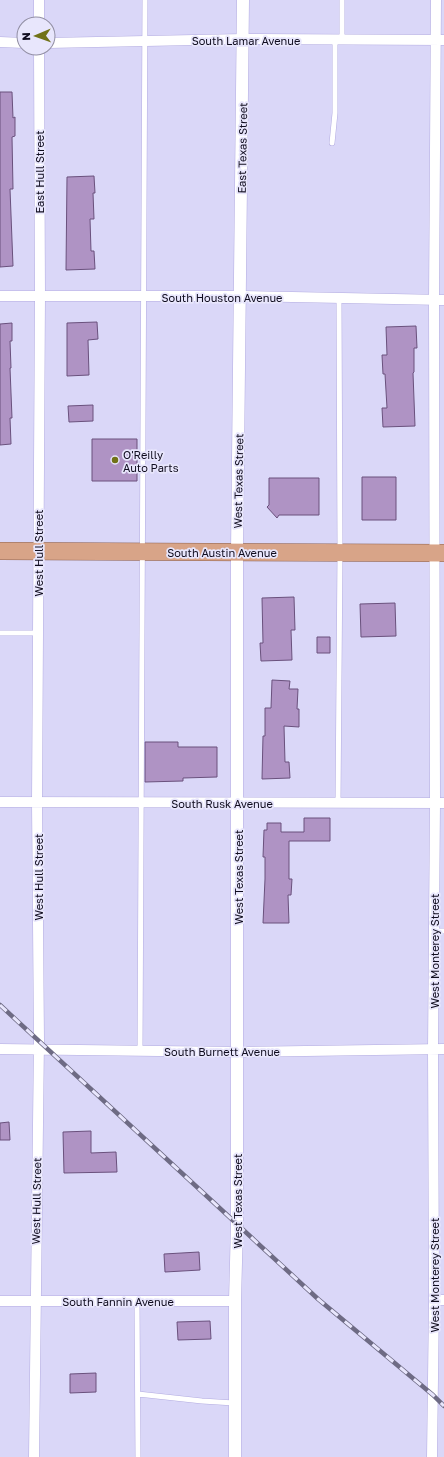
<svg xmlns="http://www.w3.org/2000/svg" width="444" height="1457" font-family="'Golos Text',sans-serif">
	<style>
		.building { fill: #af93c4; stroke: #6a517d }
		.lines { fill: none; stroke-linecap: round; stroke-linejoin: round }
		.service-casing { stroke: #b3ace1; stroke-width: 6 }
		.minor-casing { stroke: #b3ace1; stroke-width: 11 }
		.tertiary-casing { stroke: #b3ace1; stroke-width: 13 }
		.trunk-casing { stroke: #8c6150; stroke-width: 18 }
		.service { stroke: #fff; stroke-width: 5 }
		.minor { stroke: #fff; stroke-width: 10 }
		.tertiary { stroke: #fff; stroke-width: 12 }
		.trunk { stroke: #d8a488; stroke-width: 17 }
		.rail-casing { stroke: #6e6b84; stroke-width: 4.5 }
		.rail { stroke: #e8e6fc; stroke-width: 3; stroke-dasharray: 9; stroke-linecap: butt }
		.poi-dot { fill: #717217; stroke: #e8e6fc; stroke-width: 1.5 }
		.labels { text-anchor: middle; dominant-baseline: central; stroke-width: 3.5; stroke-linejoin: round; paint-order: stroke }
		.street-label { font-size: 11px; fill: #100d1f; stroke: #e8e6fc }
		.poi-label { font-size: 11px; fill: #100d1f; stroke: #e8e6fc; text-anchor: start }
	</style>
	<rect width="100%" height="100%" fill="#dad7f8"/>
	<path class="building" d="M 0,92 L 12,92 L 13,118 L 15,117 L 15,136 L 12,137 L 13,189 L 10,189 L 13,266 L 0,267 Z
		M 94,176 L 95,193 L 93,193 L 94,219 L 90,219 L 91,251 L 94,251 L 95,269 L 66,270 L 67,177 Z
		M 97,322 L 98,339 L 88,340 L 89,375 L 67,376 L 67,323 Z
		M 12,323 L 12,341 L 10,341 L 11,368 L 10,368 L 12,418 L 10,418 L 11,444 L 0,445 L 0,324 Z
		M 416,326 L 417,348 L 414,348 L 414,372 L 413,373 L 415,426 L 383,427 L 382,408 L 387,408 L 385,374 L 383,374 L 382,355 L 387,355 L 386,327 Z
		M 93,405 L 93,421 L 69,422 L 68,406 Z
		M 92,439 L 137,439 L 137,481 L 92,481 Z
		M 362,477 L 396,477 L 396,520 L 362,520 Z
		M 269,478 L 319,478 L 319,515 L 279,515 L 277,518 L 267,507 L 269,505 Z
		M 294,597 L 295,630 L 291,630 L 292,660 L 261,661 L 260,643 L 263,643 L 262,598 Z
		M 395,603 L 396,636 L 361,637 L 360,604 Z
		M 317,637 L 330,637 L 330,653 L 317,653 Z
		M 272,680 L 290,681 L 289,689 L 298,689 L 297,709 L 299,709 L 299,727 L 284,726 L 285,762 L 289,762 L 290,778 L 262,779 L 263,736 L 265,736 L 265,708 L 271,708 Z
		M 145,742 L 178,742 L 178,747 L 217,747 L 217,777 L 183,778 L 183,781 L 145,782 Z
		M 304,818 L 330,818 L 330,841 L 289,841 L 289,879 L 292,879 L 291,895 L 288,895 L 289,923 L 263,923 L 265,879 L 265,857 L 263,857 L 264,830 L 267,830 L 267,823 L 281,823 L 281,832 L 304,832 Z
		M 9,1122 L 10,1140 L 0,1140 L 0,1123 Z
		M 91,1131 L 91,1153 L 116,1152 L 117,1172 L 64,1173 L 63,1132 Z
		M 199,1252 L 200,1270 L 165,1272 L 164,1254 Z
		M 210,1321 L 211,1339 L 178,1340 L 177,1322 Z
		M 96,1373 L 96,1392 L 70,1393 L 70,1374 Z"/>
	<g class="lines">
		<g class="service-casing">
			<path id="service" d="M 342,40 L 342,0
				M 332,143 L 335,113 L 335,40
				M 0,633 L 38,633
				M 338,803 L 340,552 L 339,298
				M 434,931 L 444,931
				M 140,1051 L 145,0
				M 137,1301 L 138,1457
				M 138,1394 L 202,1401 L 234,1403"/>
		</g>
		<g class="minor-casing">
			<path id="minor" d="M 39,24 L 39,0
				M 0,42 L 24,43
				M 48,43 L 243,39 L 444,40
				M 0,296 L 240,296 L 444,300
				M 0,802 L 444,803
				M 0,1049 L 237,1052 L 444,1049
				M 434,1300 L 444,1300
				M 0,1301 L 235,1301
				M 34,1457 L 39,1041 L 37,803 L 40,296 L 39,48
				M 432,1457 L 434,1300 L 433,1049 L 435,803 L 434,301 L 436,0"/>
		</g>
		<g class="tertiary-casing">
			<path id="tertiary" d="M 235,1457 L 235,1301 L 237,1224 L 237,552 L 243,0"/>
		</g>
		<g class="trunk-casing">
			<path id="trunk" d="M 0,551 L 444,553"/>
		</g>
		<use href="#service" class="service"/>
		<use href="#minor" class="minor"/>
		<use href="#tertiary" class="tertiary"/>
		<use href="#trunk" class="trunk"/>
		<g class="rail-casing">
			<path id="rail" d="M 0,1005 L 318,1299 L 433,1395 L 444,1406"/>
		</g>
		<use href="#rail" class="rail"/>
	</g>
	<circle class="poi-dot" cx="115" cy="460" r="4"/>
	<g class="labels">
		<g class="street-label">
			<text x="246" y="40">South Lamar Avenue</text>
			<text transform="translate(242 148) rotate(-89)">East Texas Street</text>
			<text transform="translate(39 172) rotate(-90)">East Hull Street</text>
			<text x="222" y="297">South Houston Avenue</text>
			<text transform="translate(238 481) rotate(-89)">West Texas Street</text>
			<text x="222" y="552">South Austin Avenue</text>
			<text transform="translate(38 553) rotate(-90)">West Hull Street</text>
			<text x="222" y="803">South Rusk Avenue</text>
			<text transform="translate(38 877) rotate(-90)">West Hull Street</text>
			<text transform="translate(238 877) rotate(-90)">West Texas Street</text>
			<text transform="translate(434 951) rotate(-90)">West Monterey Street</text>
			<text x="222" y="1051">South Burnett Avenue</text>
			<text transform="translate(36 1201) rotate(-89)">West Hull Street</text>
			<text transform="translate(237 1201) rotate(-90)">West Texas Street</text>
			<text transform="translate(434 1275) rotate(-90)">West Monterey Street</text>
			<text x="118" y="1301">South Fannin Avenue</text>
		</g>
		<g class="poi-label">
			<text x="123" y="454">O'Reilly<tspan x="123" dy="13">Auto Parts</tspan></text>
		</g>
	</g>
	<g transform="translate(36 36) rotate(268)"><circle r="19" fill="#e8e6fc" stroke="#928fa4"/>
	<path d="M0-3L7 15L0 10L-7 15Z" fill="#717217"/>
	<text y="-6" font-size="11" font-weight="bold" text-anchor="middle" fill="#100d1f">N</text>
	</g>
</svg>
